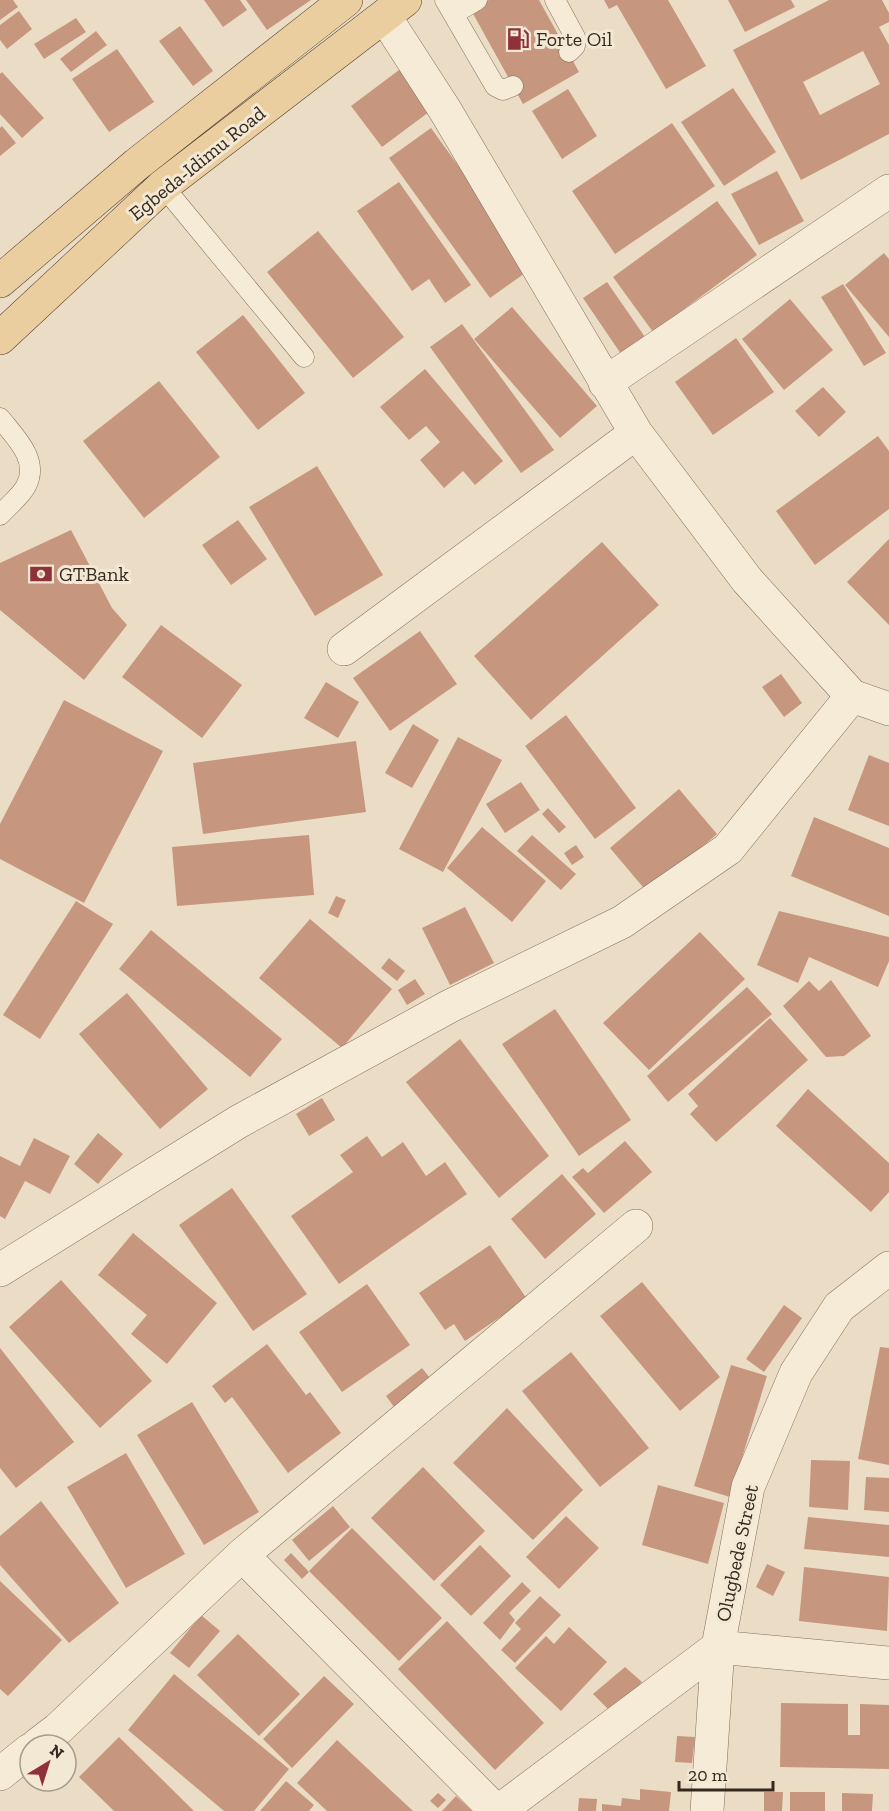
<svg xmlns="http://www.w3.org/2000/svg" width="889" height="1811" font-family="'Zilla Slab',serif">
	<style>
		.building { fill: #c6977e; fill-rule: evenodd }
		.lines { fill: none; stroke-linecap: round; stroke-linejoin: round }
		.service-casing { stroke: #846f5c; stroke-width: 21 }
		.minor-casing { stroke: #846f5c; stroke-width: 34 }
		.primary-casing { stroke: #523e30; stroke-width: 34 }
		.service { stroke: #f6ebd7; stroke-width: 20 }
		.minor { stroke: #f6ebd7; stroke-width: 33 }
		.primary { stroke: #ebce9f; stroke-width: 33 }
		.labels { text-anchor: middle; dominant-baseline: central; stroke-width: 6; stroke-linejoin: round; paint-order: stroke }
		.poi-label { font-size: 20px; fill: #35281f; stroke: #f3e8d4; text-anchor: start }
		.street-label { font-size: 20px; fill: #35281f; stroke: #f3e8d4 }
	</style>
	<rect width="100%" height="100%" fill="#ebddc5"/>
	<path class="building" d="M 0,0 L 13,0 L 18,7 L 0,20 Z
		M 204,0 L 240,0 L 247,10 L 223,27 Z
		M 246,0 L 311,0 L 267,30 Z
		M 489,0 L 539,0 L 579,72 L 523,104 L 471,10 Z
		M 604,0 L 668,0 L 706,66 L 666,89 L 617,5 L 609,9 Z
		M 728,0 L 791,0 L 795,7 L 745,32 Z
		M 829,0 L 882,0 L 889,13 L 889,22 L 879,27 L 889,45 L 889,134 L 801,180 L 733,50 ZM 863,51 L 880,84 L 820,115 L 803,82 Z
		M 19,11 L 32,29 L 7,49 L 0,40 L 0,25 Z
		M 76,18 L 86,32 L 44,59 L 34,44 Z
		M 180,26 L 213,71 L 193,86 L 159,41 Z
		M 96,31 L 107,45 L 71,72 L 60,59 Z
		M 117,49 L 154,102 L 109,132 L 72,79 Z
		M 403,67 L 433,109 L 382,147 L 351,106 Z
		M 2,72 L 44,118 L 22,138 L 0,114 L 0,74 Z
		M 733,88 L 776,152 L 724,186 L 681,122 Z
		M 568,89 L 597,136 L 562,159 L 532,111 Z
		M 672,123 L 715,186 L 615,254 L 572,191 Z
		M 2,126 L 16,143 L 0,156 L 0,128 Z
		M 431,128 L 532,268 L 490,298 L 389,158 Z
		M 777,171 L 804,221 L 759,245 L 731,194 Z
		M 399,182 L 471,285 L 445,303 L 429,279 L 412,291 L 357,211 Z
		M 717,201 L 757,255 L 653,332 L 613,277 Z
		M 318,231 L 404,337 L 353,378 L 267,272 Z
		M 884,253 L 889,259 L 889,337 L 845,285 Z
		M 607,282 L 645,337 L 621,354 L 583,298 Z
		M 843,284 L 886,353 L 864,366 L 821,297 Z
		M 790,299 L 833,350 L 784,390 L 742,339 Z
		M 512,307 L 597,406 L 560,438 L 474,339 Z
		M 243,315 L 305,393 L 258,430 L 196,352 Z
		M 462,324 L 554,450 L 521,473 L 430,347 Z
		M 736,338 L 774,392 L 713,435 L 675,382 Z
		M 425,369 L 503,461 L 475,485 L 463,471 L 444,488 L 420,460 L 440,442 L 426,426 L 409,440 L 380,407 Z
		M 159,381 L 220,457 L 144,518 L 83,441 Z
		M 823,387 L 846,412 L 819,437 L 795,411 Z
		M 878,436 L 889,451 L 889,509 L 815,565 L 776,511 Z
		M 317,466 L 383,575 L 315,616 L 249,507 Z
		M 238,520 L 267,559 L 231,585 L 202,545 Z
		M 71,530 L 112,608 L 127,625 L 84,680 L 0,610 L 0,563 Z
		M 889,539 L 889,625 L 847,582 Z
		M 602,542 L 659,605 L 531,720 L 474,656 Z
		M 161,625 L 242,685 L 202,738 L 122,677 Z
		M 420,631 L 457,684 L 390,731 L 353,678 Z
		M 781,674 L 802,703 L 784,717 L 762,687 Z
		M 326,682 L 359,702 L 338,738 L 304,718 Z
		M 64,700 L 163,751 L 84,903 L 0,859 L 0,824 Z
		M 566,715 L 636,808 L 595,839 L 525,746 Z
		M 413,724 L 439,740 L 412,788 L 385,773 Z
		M 458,737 L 502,760 L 443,872 L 399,849 Z
		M 356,741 L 366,812 L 203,834 L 193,763 Z
		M 869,755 L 889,763 L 889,826 L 848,810 Z
		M 521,782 L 540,810 L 505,833 L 486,804 Z
		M 679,789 L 717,834 L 648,893 L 610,848 Z
		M 548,808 L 566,827 L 559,833 L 542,814 Z
		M 814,817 L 889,848 L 889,916 L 791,876 Z
		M 482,827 L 546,881 L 512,922 L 447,868 Z
		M 309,835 L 314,895 L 177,906 L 172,847 Z
		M 532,835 L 576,874 L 561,890 L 517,851 Z
		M 576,845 L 584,857 L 572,865 L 564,853 Z
		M 336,896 L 346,900 L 338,918 L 328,913 Z
		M 76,901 L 113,924 L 40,1039 L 3,1015 Z
		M 465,907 L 494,963 L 450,985 L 422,928 Z
		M 779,911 L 889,937 L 889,961 L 878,987 L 809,957 L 798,983 L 757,965 Z
		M 310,919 L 392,989 L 342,1048 L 259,978 Z
		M 151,930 L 282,1039 L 250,1077 L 119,969 Z
		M 700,932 L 745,979 L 649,1070 L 603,1023 Z
		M 389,958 L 405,971 L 397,981 L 381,968 Z
		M 415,979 L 425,994 L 407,1005 L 398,990 Z
		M 831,980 L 871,1036 L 844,1056 L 826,1057 L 783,1006 L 809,981 L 819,991 Z
		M 747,987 L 772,1014 L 668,1102 L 647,1076 Z
		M 127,993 L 208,1089 L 160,1129 L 79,1034 Z
		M 555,1009 L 631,1120 L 579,1156 L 502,1044 Z
		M 770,1018 L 808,1060 L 716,1142 L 690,1114 L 698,1106 L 688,1094 Z
		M 460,1039 L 549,1156 L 499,1198 L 406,1082 Z
		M 808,1089 L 889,1163 L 889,1192 L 871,1212 L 776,1126 Z
		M 322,1098 L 335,1120 L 309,1136 L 296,1114 Z
		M 98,1133 L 123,1154 L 98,1184 L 74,1164 Z
		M 367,1136 L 382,1157 L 403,1142 L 426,1176 L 445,1162 L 467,1194 L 339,1284 L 291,1216 L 353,1172 L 340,1155 Z
		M 34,1138 L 70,1156 L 50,1194 L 25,1181 L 5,1219 L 0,1216 L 0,1156 L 20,1166 Z
		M 625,1141 L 652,1172 L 604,1213 L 572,1177 L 583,1168 L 588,1173 Z
		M 562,1174 L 596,1214 L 545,1259 L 511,1219 Z
		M 232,1188 L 307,1294 L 253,1331 L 179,1225 Z
		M 133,1233 L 217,1303 L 167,1364 L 131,1334 L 147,1315 L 98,1275 Z
		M 490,1245 L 527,1299 L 465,1341 L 454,1324 L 445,1330 L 419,1293 Z
		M 61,1280 L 152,1381 L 100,1428 L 9,1327 Z
		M 642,1282 L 720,1377 L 680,1411 L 600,1316 Z
		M 367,1284 L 410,1345 L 342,1392 L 299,1332 Z
		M 784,1305 L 802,1318 L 764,1372 L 746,1359 Z
		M 267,1344 L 306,1395 L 310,1392 L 341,1433 L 288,1473 L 232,1397 L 225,1403 L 212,1386 Z
		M 880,1347 L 889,1348 L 889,1465 L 858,1459 Z
		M 0,1348 L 74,1442 L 16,1488 L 0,1468 Z
		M 571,1352 L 649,1448 L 600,1487 L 522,1391 Z
		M 731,1365 L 767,1376 L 730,1497 L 694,1486 Z
		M 422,1368 L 434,1383 L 397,1411 L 386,1396 Z
		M 192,1402 L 259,1512 L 204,1545 L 137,1435 Z
		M 507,1408 L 583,1490 L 533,1540 L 453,1463 Z
		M 126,1453 L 185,1554 L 126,1588 L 67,1487 Z
		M 811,1460 L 850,1461 L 848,1510 L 809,1507 Z
		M 423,1467 L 485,1531 L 434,1581 L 371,1518 Z
		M 866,1477 L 889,1478 L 889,1512 L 864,1510 Z
		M 658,1485 L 724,1503 L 708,1564 L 642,1545 Z
		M 41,1501 L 119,1603 L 69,1643 L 0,1565 L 0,1536 Z
		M 333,1506 L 350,1527 L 309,1561 L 292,1540 Z
		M 566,1516 L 599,1548 L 559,1589 L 526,1557 Z
		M 808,1517 L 889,1525 L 889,1557 L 804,1549 Z
		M 352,1528 L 442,1618 L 399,1661 L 309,1571 Z
		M 480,1545 L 511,1576 L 471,1616 L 440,1585 Z
		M 291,1553 L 309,1572 L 302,1579 L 284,1560 Z
		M 767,1564 L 785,1572 L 773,1596 L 756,1587 Z
		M 804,1567 L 889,1577 L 887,1631 L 799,1621 Z
		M 0,1581 L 62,1640 L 8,1696 L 0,1689 Z
		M 522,1582 L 531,1591 L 509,1613 L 515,1620 L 500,1640 L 483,1623 Z
		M 540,1596 L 561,1615 L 515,1663 L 501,1650 L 521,1629 L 515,1623 Z
		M 201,1615 L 220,1631 L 189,1668 L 170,1653 Z
		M 447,1621 L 544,1723 L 495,1770 L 398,1669 Z
		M 569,1627 L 607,1662 L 561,1711 L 515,1668 L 546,1636 L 554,1644 Z
		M 238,1634 L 300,1694 L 259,1736 L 197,1675 Z
		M 625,1667 L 642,1682 L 612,1713 L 593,1694 Z
		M 174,1674 L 289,1769 L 254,1811 L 224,1811 L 128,1730 Z
		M 324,1676 L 354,1704 L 292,1768 L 263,1739 Z
		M 781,1703 L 848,1704 L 848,1735 L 860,1735 L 860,1704 L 889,1705 L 889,1769 L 780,1767 Z
		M 677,1736 L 695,1737 L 692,1763 L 675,1762 Z
		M 119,1737 L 194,1811 L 114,1811 L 79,1777 Z
		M 337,1740 L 413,1811 L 327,1811 L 297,1783 Z
		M 286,1781 L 314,1805 L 309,1811 L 260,1811 Z
		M 640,1789 L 671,1792 L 669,1811 L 602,1811 L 602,1804 L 621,1806 L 622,1798 L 640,1800 Z
		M 764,1792 L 783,1792 L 782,1811 L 764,1811 Z
		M 790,1792 L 825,1792 L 825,1811 L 790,1811 Z
		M 438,1793 L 446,1800 L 438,1808 L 430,1801 Z
		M 842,1793 L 873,1794 L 872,1811 L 842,1811 Z
		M 456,1796 L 472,1811 L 442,1811 Z
		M 579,1798 L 597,1799 L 596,1811 L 578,1811 Z"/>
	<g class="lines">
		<g class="service-casing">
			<path id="service" d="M 445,0 L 495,86 L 503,90 L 513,86
				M 555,0 L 575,37 L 575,46 L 569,52
				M 453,14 L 477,0
				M 163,186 L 304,357
				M 0,418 C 15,437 40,460 26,486 C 20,497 8,506 0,515"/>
		</g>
		<g class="minor-casing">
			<path id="minor" d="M 385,17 L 445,110 L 636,433 L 747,580 L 852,696 L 889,709
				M 605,383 L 889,191
				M 344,649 L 636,433
				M 0,1270 L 238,1122 L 450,1006 L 622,922 L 728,849 L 852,696
				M 242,1555 L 496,1811
				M 37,1745 L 58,1729 L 242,1555 L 636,1226
				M 0,1774 L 30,1750
				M 499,1811 L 718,1647 L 889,1663
				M 707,1811 L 718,1647 L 748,1487 L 796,1373 L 839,1307 L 889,1268"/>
		</g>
		<g class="primary-casing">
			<path id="primary" d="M 0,281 L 137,164 L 346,0
				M 0,338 L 163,186 L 405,0"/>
		</g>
		<use href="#service" class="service"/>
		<use href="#minor" class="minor"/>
		<use href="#primary" class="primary"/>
	</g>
	<defs>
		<g id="fuel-bare" transform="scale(1.8)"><path d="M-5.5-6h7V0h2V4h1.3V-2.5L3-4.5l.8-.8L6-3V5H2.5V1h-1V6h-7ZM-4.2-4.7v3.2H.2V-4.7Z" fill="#8f3138" stroke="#f3e8d4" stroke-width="2.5" paint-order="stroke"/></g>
		<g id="bank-bare" transform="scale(1.8)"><path d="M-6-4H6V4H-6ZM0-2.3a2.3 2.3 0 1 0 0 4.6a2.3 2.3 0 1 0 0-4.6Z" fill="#8f3138" stroke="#f3e8d4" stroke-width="2.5" paint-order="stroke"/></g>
	</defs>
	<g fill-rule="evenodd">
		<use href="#fuel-bare" x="518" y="39"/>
		<use href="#bank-bare" x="41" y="574"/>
	</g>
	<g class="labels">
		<g class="poi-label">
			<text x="536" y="39">Forte Oil</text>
			<text x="59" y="574">GTBank</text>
		</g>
		<g class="street-label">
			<text transform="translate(197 163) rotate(-39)">Egbeda-Idimu Road</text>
			<text transform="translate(737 1553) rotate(-78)">Olugbede Street</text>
		</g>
	</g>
	<g transform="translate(48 1763) rotate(38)"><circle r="28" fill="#f3e8d4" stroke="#a79b8c" stroke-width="1.5"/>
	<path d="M0-4.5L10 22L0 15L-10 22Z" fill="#8f3138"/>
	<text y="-9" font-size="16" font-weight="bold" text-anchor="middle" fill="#35281f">N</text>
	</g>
	<path d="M679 1781v9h94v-9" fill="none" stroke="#35281f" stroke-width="3"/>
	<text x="688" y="1781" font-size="18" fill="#35281f" stroke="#f3e8d4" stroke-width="4.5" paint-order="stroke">20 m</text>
</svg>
